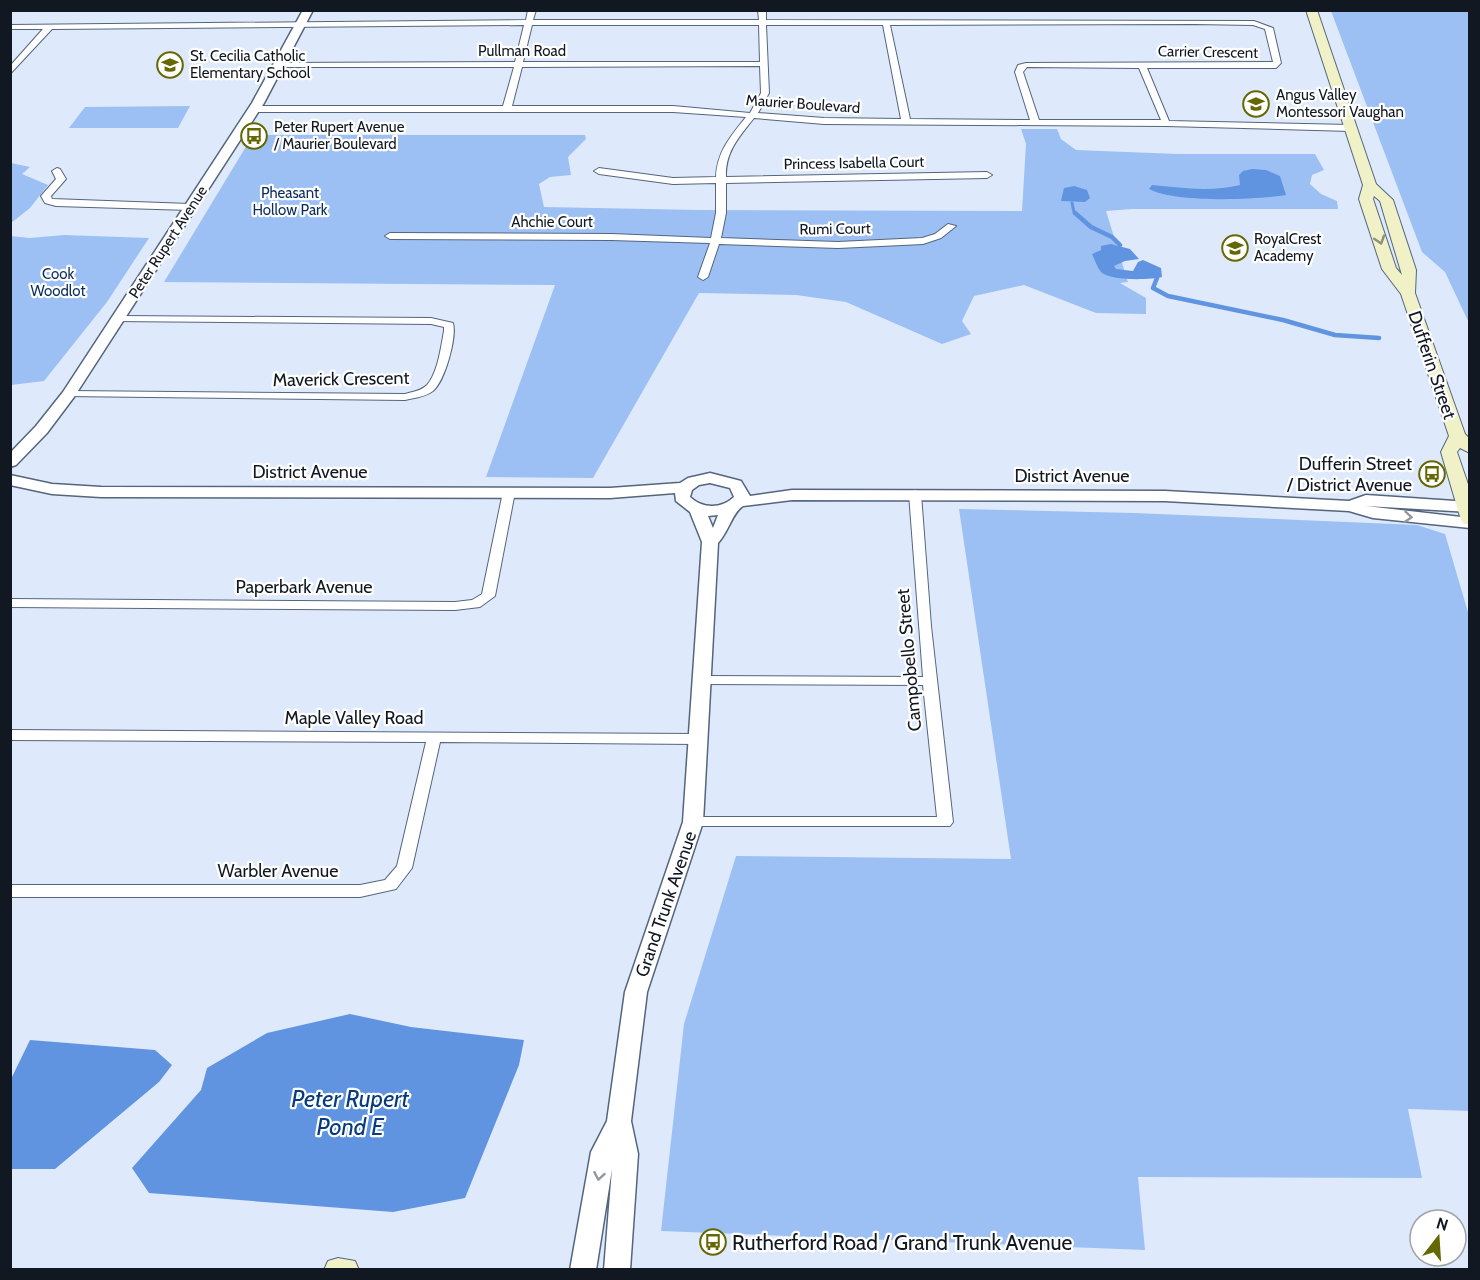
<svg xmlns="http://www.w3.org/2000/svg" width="1480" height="1280" font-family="Cabin,sans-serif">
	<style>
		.green { fill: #9cc0f4 }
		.water { fill: #6094e0 }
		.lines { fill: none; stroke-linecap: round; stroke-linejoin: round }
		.stream-far1 { stroke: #6094e0; stroke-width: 3 }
		.stream { stroke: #6094e0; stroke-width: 4.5 }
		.minor-casing { stroke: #54657d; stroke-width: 2 }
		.tertiary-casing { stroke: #54657d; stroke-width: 3 }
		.secondary-casing { stroke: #54657d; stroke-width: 2 }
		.minor { fill: #fff; fill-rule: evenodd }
		.tertiary { fill: #fff; fill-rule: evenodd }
		.secondary { fill: #f0f1c7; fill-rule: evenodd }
		.oneway { stroke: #8c8f7d }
		.oneway2 { stroke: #94979c }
		.labels { text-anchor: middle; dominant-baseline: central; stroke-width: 4.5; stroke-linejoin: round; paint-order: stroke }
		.far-street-label { font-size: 15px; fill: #111822; stroke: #fff }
		.far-poi-label { font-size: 15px; fill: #111822; stroke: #fff; text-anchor: start }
		.far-park-label { font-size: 15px; fill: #0b2e5d; stroke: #fff }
		.street-label { font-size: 18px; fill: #111822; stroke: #fff }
		.poi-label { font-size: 18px; fill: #111822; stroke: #fff; text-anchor: end }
		.near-poi-label { font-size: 21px; fill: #111822; stroke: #fff; text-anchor: start }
		.near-water-label { font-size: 24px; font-style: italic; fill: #063b7e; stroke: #fff }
	</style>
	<rect width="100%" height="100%" fill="#deeafb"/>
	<path class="green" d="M 1331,11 L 1469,11 L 1469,323 L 1445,272 L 1422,252 Z
		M 190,106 L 178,128 L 69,128 L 85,107 Z
		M 1021,129 L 1057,129 L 1061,139 L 1076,150 L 1178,154 L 1315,154 L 1324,170 L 1312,175 L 1310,184 L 1321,194 L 1337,201 L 1338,209 L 1132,209 L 1106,211 L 1128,282 L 1120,283 L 1146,298 L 1146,314 L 1096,313 L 1024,285 L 974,296 L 962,321 L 971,334 L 942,344 L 846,302 L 796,295 L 699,293 L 593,478 L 486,477 L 555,285 L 164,282 L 253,135 L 585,135 L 586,139 L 568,157 L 571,175 L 550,177 L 539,184 L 544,207 L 700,210 L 1022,211 L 1026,144 Z
		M 11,163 L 30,167 L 22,174 L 48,185 L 30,208 L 11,223 Z
		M 64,235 L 149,238 L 107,302 L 44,381 L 11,385 L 10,236 L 30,238 Z
		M 959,509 L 1134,513 L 1417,525 L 1445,534 L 1470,619 L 1470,1111 L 1408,1109 L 1422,1178 L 1138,1177 L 1145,1250 L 661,1231 L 684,1024 L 736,856 L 1011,859 Z"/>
	<path class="water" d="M 1252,169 L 1266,170 L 1280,176 L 1286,195 C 1257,200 1174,203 1149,189 L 1152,185 C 1181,188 1212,192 1240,185 L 1239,175 L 1243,171 Z
		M 1074,186 L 1087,190 L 1090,198 L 1085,202 L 1061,201 L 1064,188 Z
		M 1111,244 L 1130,249 L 1139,259 L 1125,261 L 1114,266 L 1116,269 L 1133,271 L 1138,262 L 1143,260 L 1161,268 L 1162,277 C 1150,280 1109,281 1101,272 C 1097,267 1095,260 1092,254 L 1101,250 L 1101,246 Z
		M 350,1014 L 411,1027 L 524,1040 L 519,1065 L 465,1198 L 393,1212 L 149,1193 L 132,1168 L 201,1090 L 207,1068 L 267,1033 Z
		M 30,1040 L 155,1050 L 172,1065 L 159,1082 L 55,1169 L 11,1169 L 11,1079 Z"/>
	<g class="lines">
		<path class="stream-far1" d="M 1072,203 L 1074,212 L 1077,215"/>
		<path class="stream" d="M 1075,213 L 1091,227 L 1112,237 L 1120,245
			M 1157,278 L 1153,288 L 1168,296 L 1283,320 L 1335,335 L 1379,338"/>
		<g class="minor-casing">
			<path id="minor" d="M 528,10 L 536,10 L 533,20 L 759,20 L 758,10 L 766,10 L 766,20 L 1254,21 L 1273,28 L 1281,63 L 1276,68 L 1147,68 L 1169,121 L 1351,125 L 1355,128 L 1351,131 L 1166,126 L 824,124 L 754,118 C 739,137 725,152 726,177 L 987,172 L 992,175 L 987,178 L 726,183 L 726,213 L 721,238 L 838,242 L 922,238 L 935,234 L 948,224 L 956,226 L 941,238 L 923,244 L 838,248 L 719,244 L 708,277 L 703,280 L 698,277 L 710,243 L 611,240 L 390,239 L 385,236 L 390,233 L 611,234 L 711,238 L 716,213 L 716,183 L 673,184 L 599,174 L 594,171 L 599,168 L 673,178 L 716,177 C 717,152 730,137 746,117 L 673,112 L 254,112 L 250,109 L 254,106 L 503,106 L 514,67 L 280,67 L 276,65 L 280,63 L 515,62 L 524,25 L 52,29 L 10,74 L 10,66 L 43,29 L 10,29 L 10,25 L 526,20 ZM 1194,24 L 1253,25 L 1265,29 L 1273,62 L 1026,63 L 1018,65 L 1015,72 L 1030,120 L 910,119 L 890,25 ZM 532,25 L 759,25 L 760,62 L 523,62 ZM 766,25 L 883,25 L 901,119 L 824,118 L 758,113 L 769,93 ZM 760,66 L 761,93 L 750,113 L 673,106 L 512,106 L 522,67 ZM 1027,67 L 1139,68 L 1161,120 L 1039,120 L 1023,72 Z
				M 57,168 L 60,169 L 66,179 L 51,196 L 52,199 L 190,204 L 195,207 L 190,210 L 56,206 L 45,203 L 41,196 L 56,179 L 52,171 Z
				M 118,316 L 431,318 L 453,323 C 457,337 445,381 433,391 C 425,397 414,398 405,400 L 65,396 L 63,394 L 69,391 L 405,394 C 412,392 421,391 427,385 C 438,373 441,346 444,331 L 444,327 L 431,324 L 114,321 L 114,317 Z
				M 509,488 L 515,492 L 495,596 L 480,607 L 455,610 L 10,607 L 10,599 L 455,602 L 472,600 L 482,594 L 503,492 Z
				M 915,490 L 921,494 L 931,626 L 953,822 L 950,826 L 688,826 L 685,822 L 688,818 L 693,817 L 937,817 L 923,685 L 701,684 L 694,680 L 701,676 L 923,677 L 909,494 Z
				M 10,730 L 698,734 L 705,739 L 698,744 L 440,742 L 412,868 L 396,889 L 360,897 L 10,897 L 10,885 L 360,885 L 385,880 L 397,866 L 426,742 L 10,740 Z"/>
		</g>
		<g class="tertiary-casing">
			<path id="tertiary" d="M 303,10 L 313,10 L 264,103 L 74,397 L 47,433 L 16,465 L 10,467 L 10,453 L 36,426 L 63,392 L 252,103 Z
				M 710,473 L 741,481 L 750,496 L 792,490 L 1165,491 L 1349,501 L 1366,495 L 1470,502 L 1470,512 L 1366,506 L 1470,518 L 1470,528 L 1373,518 L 1349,511 L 1165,501 L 792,500 L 743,506 C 732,513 729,531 718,543 L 703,822 L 647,992 L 631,1121 L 638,1154 L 630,1270 L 604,1270 L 612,1169 L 596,1270 L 570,1270 L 591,1152 L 607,1121 L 625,992 L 683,822 L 702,542 L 690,512 L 676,501 L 675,493 L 610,498 L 101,497 L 52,494 L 10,485 L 10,475 L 52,484 L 101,487 L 610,488 L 680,483 L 688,478 ZM 710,483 L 730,488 L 734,497 C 721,509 703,509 690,497 L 692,490 L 699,485 ZM 718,515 L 713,528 L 708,516 Z"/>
		</g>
		<g class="secondary-casing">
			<path id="secondary" d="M 1306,10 L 1317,10 L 1376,184 L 1393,200 L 1416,270 L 1415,293 L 1465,434 L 1470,439 L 1470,453 L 1460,448 L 1457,452 L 1470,490 L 1470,525 L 1464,524 L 1461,520 L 1441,452 L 1449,436 L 1401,294 L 1382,269 L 1359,199 L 1363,185 ZM 1374,196 L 1380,201 L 1402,275 L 1396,268 L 1373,199 Z
				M 338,1258 L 355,1261 L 359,1270 L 324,1270 L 328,1261 Z"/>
		</g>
		<use href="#minor" class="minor"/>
		<use href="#tertiary" class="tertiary"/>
		<use href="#secondary" class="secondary"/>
	</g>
	<defs><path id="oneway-chevron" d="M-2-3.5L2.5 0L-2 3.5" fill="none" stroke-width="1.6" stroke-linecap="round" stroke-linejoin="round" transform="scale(1.5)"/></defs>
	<use class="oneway" href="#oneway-chevron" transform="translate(1380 240) rotate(72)"/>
	<g class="oneway2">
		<use href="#oneway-chevron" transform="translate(1408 517) rotate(5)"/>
		<use href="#oneway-chevron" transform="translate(599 1176) rotate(100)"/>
	</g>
	<defs>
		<g id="school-ring" transform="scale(1.35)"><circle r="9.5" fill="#fff" stroke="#656701" stroke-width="1.5"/><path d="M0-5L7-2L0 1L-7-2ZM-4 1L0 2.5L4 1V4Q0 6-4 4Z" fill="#656701"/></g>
		<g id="bus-ring" transform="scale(1.35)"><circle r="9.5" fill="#fff" stroke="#656701" stroke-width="1.5"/><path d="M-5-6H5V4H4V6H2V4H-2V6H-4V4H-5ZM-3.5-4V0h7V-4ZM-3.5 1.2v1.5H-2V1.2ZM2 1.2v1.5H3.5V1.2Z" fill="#656701"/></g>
	</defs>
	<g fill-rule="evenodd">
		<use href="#school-ring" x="170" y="65"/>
		<use href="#school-ring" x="1256" y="104"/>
		<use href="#bus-ring" x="254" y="136"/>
		<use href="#school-ring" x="1235" y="248"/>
		<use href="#bus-ring" x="1432" y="474"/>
		<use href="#bus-ring" x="713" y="1242"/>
	</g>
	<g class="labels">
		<g class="far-street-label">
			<text x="522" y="51">Pullman Road</text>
			<text transform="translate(1208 52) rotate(1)">Carrier Crescent</text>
			<text transform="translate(803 104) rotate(4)">Maurier Boulevard</text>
			<text transform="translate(854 163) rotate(-1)">Princess Isabella Court</text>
			<text x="552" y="222">Ahchie Court</text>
			<text transform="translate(835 229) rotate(-1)">Rumi Court</text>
			<text transform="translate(168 242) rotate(-57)">Peter Rupert Avenue</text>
		</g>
		<g class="far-poi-label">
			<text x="190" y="56">St. Cecilia Catholic<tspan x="190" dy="17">Elementary School</tspan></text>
			<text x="1276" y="95">Angus Valley<tspan x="1276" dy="17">Montessori Vaughan</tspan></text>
			<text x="274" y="127">Peter Rupert Avenue<tspan x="274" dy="17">/ Maurier Boulevard</tspan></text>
			<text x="1254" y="239">RoyalCrest<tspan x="1254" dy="17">Academy</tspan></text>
		</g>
		<g class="far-park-label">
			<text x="290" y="193">Pheasant<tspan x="290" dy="17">Hollow Park</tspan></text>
			<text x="58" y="274">Cook<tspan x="58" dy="17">Woodlot</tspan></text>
		</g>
		<g class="street-label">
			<text transform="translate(1432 365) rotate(71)">Dufferin Street</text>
			<text transform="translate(341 379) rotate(-1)">Maverick Crescent</text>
			<text x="310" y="472">District Avenue</text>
			<text x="1072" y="476">District Avenue</text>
			<text x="304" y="587">Paperbark Avenue</text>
			<text transform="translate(909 660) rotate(-95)">Campobello Street</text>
			<text x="354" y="718">Maple Valley Road</text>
			<text x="278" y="871">Warbler Avenue</text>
			<text transform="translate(666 904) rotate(-71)">Grand Trunk Avenue</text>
		</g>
		<g class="poi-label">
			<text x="1412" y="464">Dufferin Street<tspan x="1412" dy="21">/ District Avenue</tspan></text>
		</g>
		<g class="near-poi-label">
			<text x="732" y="1242">Rutherford Road / Grand Trunk Avenue</text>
		</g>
		<g class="near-water-label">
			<text x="350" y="1098">Peter Rupert<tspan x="350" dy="28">Pond E</tspan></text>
		</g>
	</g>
	<rect width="1480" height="1280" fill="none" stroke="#111822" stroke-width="24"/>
	<g transform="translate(1438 1238) rotate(17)"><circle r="28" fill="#ffffff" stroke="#a0a3a7" stroke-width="1.5"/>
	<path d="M0-4.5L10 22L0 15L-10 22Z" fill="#656701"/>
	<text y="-9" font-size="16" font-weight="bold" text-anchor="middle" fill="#111822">N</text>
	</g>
</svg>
